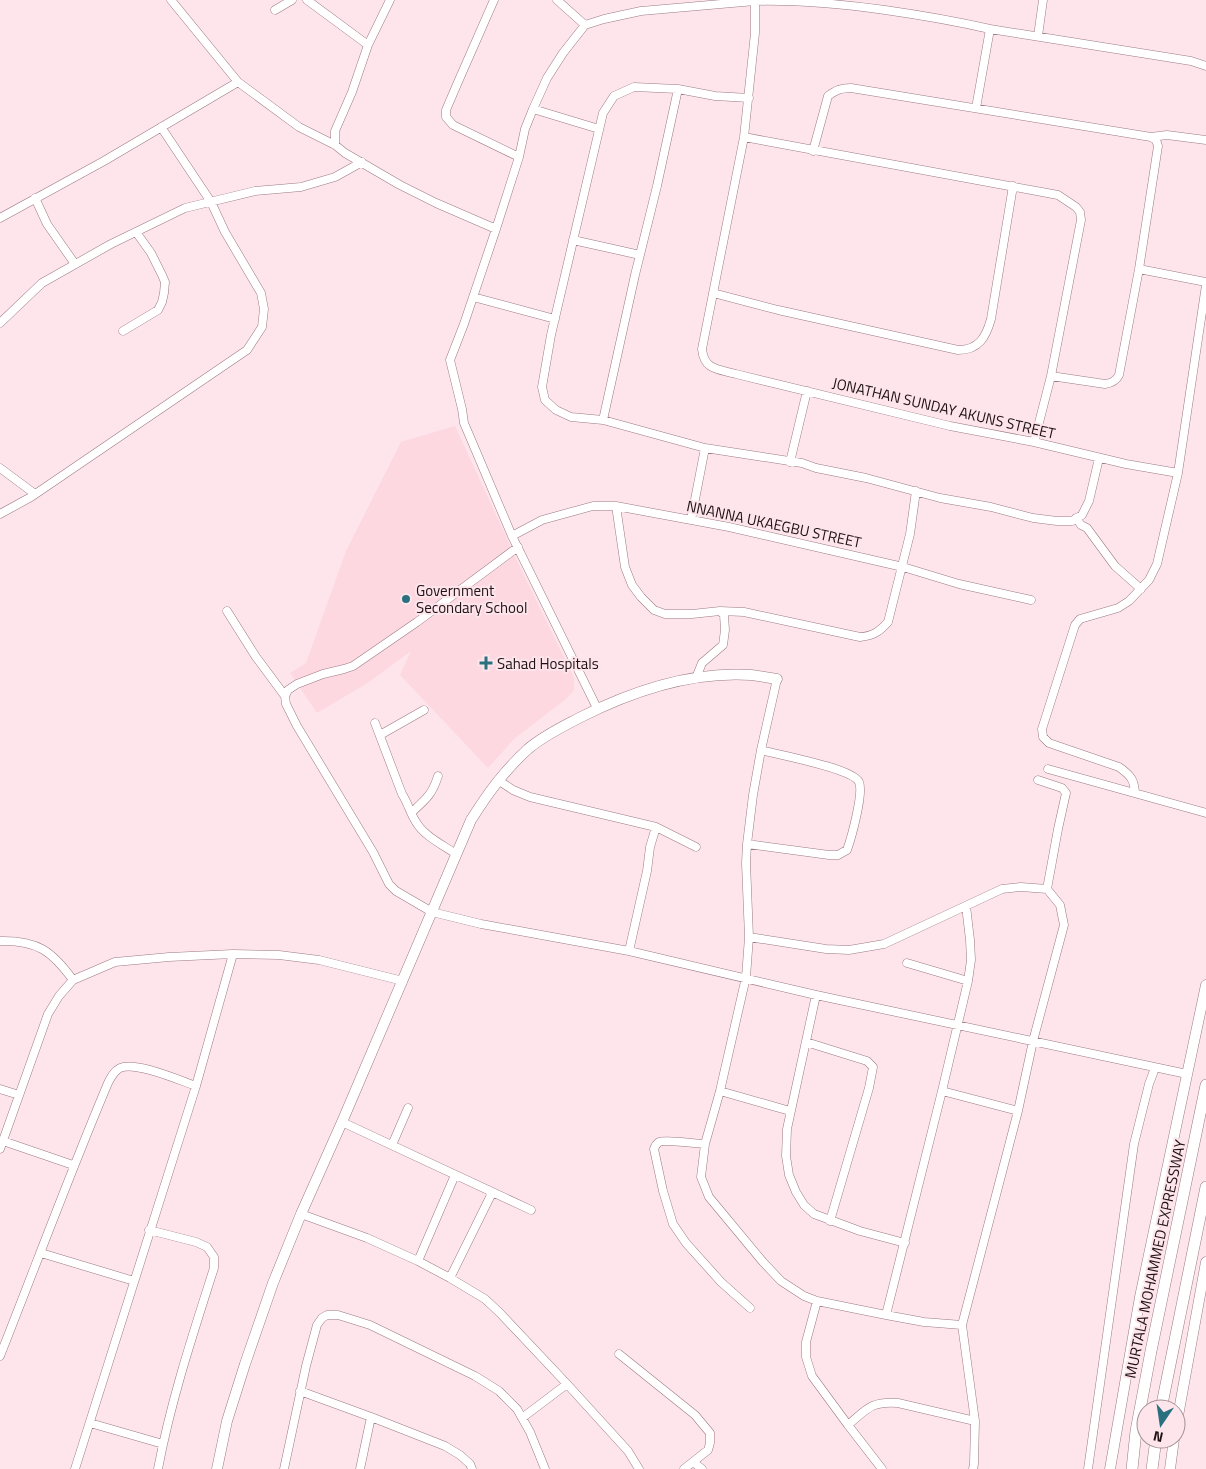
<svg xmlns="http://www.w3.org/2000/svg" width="1206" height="1469" font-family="'Titillium Web',sans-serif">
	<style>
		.built { fill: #fdd8e1 }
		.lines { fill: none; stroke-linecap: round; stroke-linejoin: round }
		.minor-casing { stroke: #9c7a83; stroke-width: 9 }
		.major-casing { stroke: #9c7a83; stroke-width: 11 }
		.highway-casing { stroke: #9c7a83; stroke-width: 12 }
		.minor { stroke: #fff; stroke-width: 8 }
		.major { stroke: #fff; stroke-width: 10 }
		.highway { stroke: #fff; stroke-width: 11 }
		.poi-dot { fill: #2a707f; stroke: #fde5eb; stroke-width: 2 }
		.labels { text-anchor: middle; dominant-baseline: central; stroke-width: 4; stroke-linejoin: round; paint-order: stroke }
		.street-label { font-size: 15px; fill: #1f1216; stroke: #fde5eb }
		.poi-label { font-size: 15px; fill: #1f1216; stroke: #fde5eb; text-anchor: start }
	</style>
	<rect width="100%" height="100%" fill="#fde5eb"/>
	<path class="built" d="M 455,426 L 521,569 L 574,678 L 574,690 L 566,699 L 514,739 L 488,768 L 400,675 L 411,651 L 369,682 L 317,713 L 290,673 L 306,663 L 346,551 L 401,442 Z"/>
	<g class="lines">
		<g class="minor-casing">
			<path id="minor" d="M 171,0 L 238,82 L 299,127 L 335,145 L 345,153 L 400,185 L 436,203 L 496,229
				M 307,0 L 368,45
				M 494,0 L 458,82 L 446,110 L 446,117 L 453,125 L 519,157
				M 557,0 L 585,25
				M 755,1 C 799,0 841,4 885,10 C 920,15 955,21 990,29 L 976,108
				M 275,10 L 292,0
				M 990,29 L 1191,61 L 1206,66
				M 1038,36 L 1043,0
				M 749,98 L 715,96 L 678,89 L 634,87 L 614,96 L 603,113 L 551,335 L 542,387 L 545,400 L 556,410 L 571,417 L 603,420 L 705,448 L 802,463 L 816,468 L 866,478 L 940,498 L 991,507 L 1033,518 L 1057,521 L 1072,521 L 1082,515 L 1089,501 L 1099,458
				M 533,109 L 599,129
				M 744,137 L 1058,195 L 1076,207 L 1080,212 L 1081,220 L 1051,376
				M 1151,137 L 1167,135 L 1206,140
				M 335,145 L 335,131 L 352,92 L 368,45 L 390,0
				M 813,151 L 828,96 C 836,90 841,88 851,88 L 1151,137 L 1156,140 L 1158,146 L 1139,269 L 1119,375 C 1116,381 1112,383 1105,384 L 1051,376 L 1034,442
				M 35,198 L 47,224 L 75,264
				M 0,218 L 104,161 L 238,82
				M 573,240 L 640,255
				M 1139,269 L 1206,282
				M 713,293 L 778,310 L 958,350 C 979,350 986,337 991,319 L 1013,186
				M 473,297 L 555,319
				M 0,323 L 42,283 L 111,244 L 185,208 L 255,191 L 301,187 L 335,177 L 362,162
				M 123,331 L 158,310 L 162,302 L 164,293 L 165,282 L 162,275 L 151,253 L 136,232
				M 603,420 L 635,275 L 657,186 L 678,89
				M 790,462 L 807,391
				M 0,468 L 35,494
				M 616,506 L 625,567 L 632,585 L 641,597 L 654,610 L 665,614 L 692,614 L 720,611 L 724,615 L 725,630 L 723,645 L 702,663 L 696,678
				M 0,514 L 31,497 L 247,350 L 262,327 L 264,309 L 261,293 L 225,232 L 211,202 L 161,127
				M 1076,518 L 1081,525 L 1087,528 L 1115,566 L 1141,589
				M 691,520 L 705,448
				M 512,536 L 542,520 L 593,506 L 616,506 L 729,527 L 903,567 L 959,584 L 1031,600
				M 518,547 L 417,622 L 353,666 L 344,669 L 323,674 L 297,684 L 288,690 L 285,696 L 286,704 L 297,726 L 373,852 L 389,884 L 396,891 L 432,912 L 481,924 L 629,951 L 816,995 L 1187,1074
				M 227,611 L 256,657 L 285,696
				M 720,611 L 744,612 L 860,637 C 873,636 879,632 888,622 L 910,534 L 916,491
				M 777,679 L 761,750 L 753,795 L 747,844 L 746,863 L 749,937 L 746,977 L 720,1091 L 705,1144 L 701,1177 L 709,1197 L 763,1262 L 781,1281 L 804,1296 L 817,1301 L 886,1315 L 924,1322 L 962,1325
				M 597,708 L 512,536 L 464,423 L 462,409 L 450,360 L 464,324 L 496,229 L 519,157 L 525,129 L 533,109 L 547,78 L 563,53 L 585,25 L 604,19 L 641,11 L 755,1 L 755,33 L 744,137 L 702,349 C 704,370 718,369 736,374 L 950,426 L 1034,442 L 1126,464 L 1178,473
				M 375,723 L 402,794 C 408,803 410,813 416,822 C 424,836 443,845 456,854
				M 380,735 L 424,710
				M 1048,769 L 1206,813
				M 498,780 L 513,790 L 530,797 L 656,827 L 696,847
				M 1038,780 L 1062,788 L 1066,793 L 1058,829 L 1047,889
				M 1135,792 C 1134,779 1130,775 1119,767 L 1049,743 L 1043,737 L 1042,729 L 1075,625 L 1080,619 L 1118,608 L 1129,601 L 1149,580 L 1157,564 L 1178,473 L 1206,285
				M 412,812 C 426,799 432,795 438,776
				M 747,844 L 829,855 L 838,855 L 847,850 C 851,839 864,793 859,782 C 852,768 779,755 761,750
				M 749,937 L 826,949 L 849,950 L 884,944 L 1002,889 L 1021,887 L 1047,889 L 1060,905 L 1064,925 L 1033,1041 L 1018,1111 L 962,1325 L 975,1421 L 974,1464 L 973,1469
				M 0,941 C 37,940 52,951 73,980
				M 629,951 L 647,871 L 650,847 L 656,827
				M 907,963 L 968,981
				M 816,995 L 787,1129 L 786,1156 L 789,1175 L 796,1192 L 804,1205 L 814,1214 L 860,1231 L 905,1243
				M 806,1042 L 867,1061 L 873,1067 L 869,1088 L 830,1221
				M 0,1089 L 19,1095
				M 720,1091 L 790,1111
				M 942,1091 L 1018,1111
				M 342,1122 L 531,1210
				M 3,1141 L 73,1165
				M 705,1144 C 697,1144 665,1139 659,1142 C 656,1144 655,1146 654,1149 L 663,1191 L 673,1224 L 686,1243 L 721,1282 L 750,1308
				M 392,1145 L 408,1108
				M 0,1149 L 48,1014 L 59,996 L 73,980 L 115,962 L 169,957 L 233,954 L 279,955 L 319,960 L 403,981
				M 301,1214 L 367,1238 L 418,1261 L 450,1278 L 485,1299 L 500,1313 L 567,1384 L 628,1451 L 639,1469
				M 149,1230 L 196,1242 L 207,1247 L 214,1257 L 214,1268 C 193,1334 171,1400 158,1469
				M 41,1253 L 134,1281
				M 418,1261 L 455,1175
				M 450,1278 L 492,1193
				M 817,1301 L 806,1342 L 806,1357 L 812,1376 L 848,1425 L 882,1469
				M 886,1315 L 942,1091 L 968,981 L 971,960 L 970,940 L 966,906
				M 619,1354 L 695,1415 L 710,1433 L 710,1443 L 708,1450 L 684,1469
				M 0,1356 C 36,1265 70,1173 108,1083 C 111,1077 114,1071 120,1068 C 135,1061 179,1080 196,1086
				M 300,1391 L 371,1417 L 445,1446 L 460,1455 L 470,1464 L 472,1469
				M 522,1418 L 567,1384
				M 90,1423 L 163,1444
				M 848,1425 C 867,1409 871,1401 898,1403 L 975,1421
				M 693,1462 L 702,1469
				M 75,1469 L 196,1086 L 233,954
				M 284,1469 L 306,1366 L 317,1325 L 322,1318 L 327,1315 L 338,1315 L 370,1325 L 475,1376 L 499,1391 L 517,1409 L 530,1432 L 545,1469
				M 360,1469 L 371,1417
				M 1088,1469 L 1134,1144 L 1149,1084 L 1155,1068"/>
		</g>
		<g class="major-casing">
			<path id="major" d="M 1176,1427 L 1206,1262
				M 217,1469 L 227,1421 L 245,1364 L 273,1283 L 301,1214 L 342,1122 L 471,820 C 488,793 504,771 528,749 C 543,736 562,727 579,718 C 632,691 691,671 751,675 C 760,676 769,678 777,679
				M 1110,1469 L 1140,1297 L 1206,985
				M 1170,1469 L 1174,1439"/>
		</g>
		<g class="highway-casing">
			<path id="highway" d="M 1161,1409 L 1206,1187
				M 1132,1469 L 1136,1431 L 1151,1351 L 1206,1085
				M 1152,1469 L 1156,1439"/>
		</g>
		<use href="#minor" class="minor"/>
		<use href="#major" class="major"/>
		<use href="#highway" class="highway"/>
	</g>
	<g class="poi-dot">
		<circle cx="406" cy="599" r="5"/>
		<path d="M483.5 655.5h5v5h5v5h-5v5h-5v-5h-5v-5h5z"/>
	</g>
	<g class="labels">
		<g class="street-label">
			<text transform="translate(944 408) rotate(13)">JONATHAN SUNDAY AKUNS STREET</text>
			<text transform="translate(774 524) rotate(12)">NNANNA UKAEGBU STREET</text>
			<text transform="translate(1155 1259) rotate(-78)">MURTALA MOHAMMED EXPRESSWAY</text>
		</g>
		<g class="poi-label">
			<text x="416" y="590">Government<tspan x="416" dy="17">Secondary School</tspan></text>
			<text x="497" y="663">Sahad Hospitals</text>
		</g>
	</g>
	<g transform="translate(1161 1424) rotate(193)"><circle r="24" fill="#fde5eb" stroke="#a49196"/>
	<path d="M0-4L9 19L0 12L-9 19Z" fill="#2a707f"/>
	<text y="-8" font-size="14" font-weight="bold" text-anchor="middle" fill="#1f1216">N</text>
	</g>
</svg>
